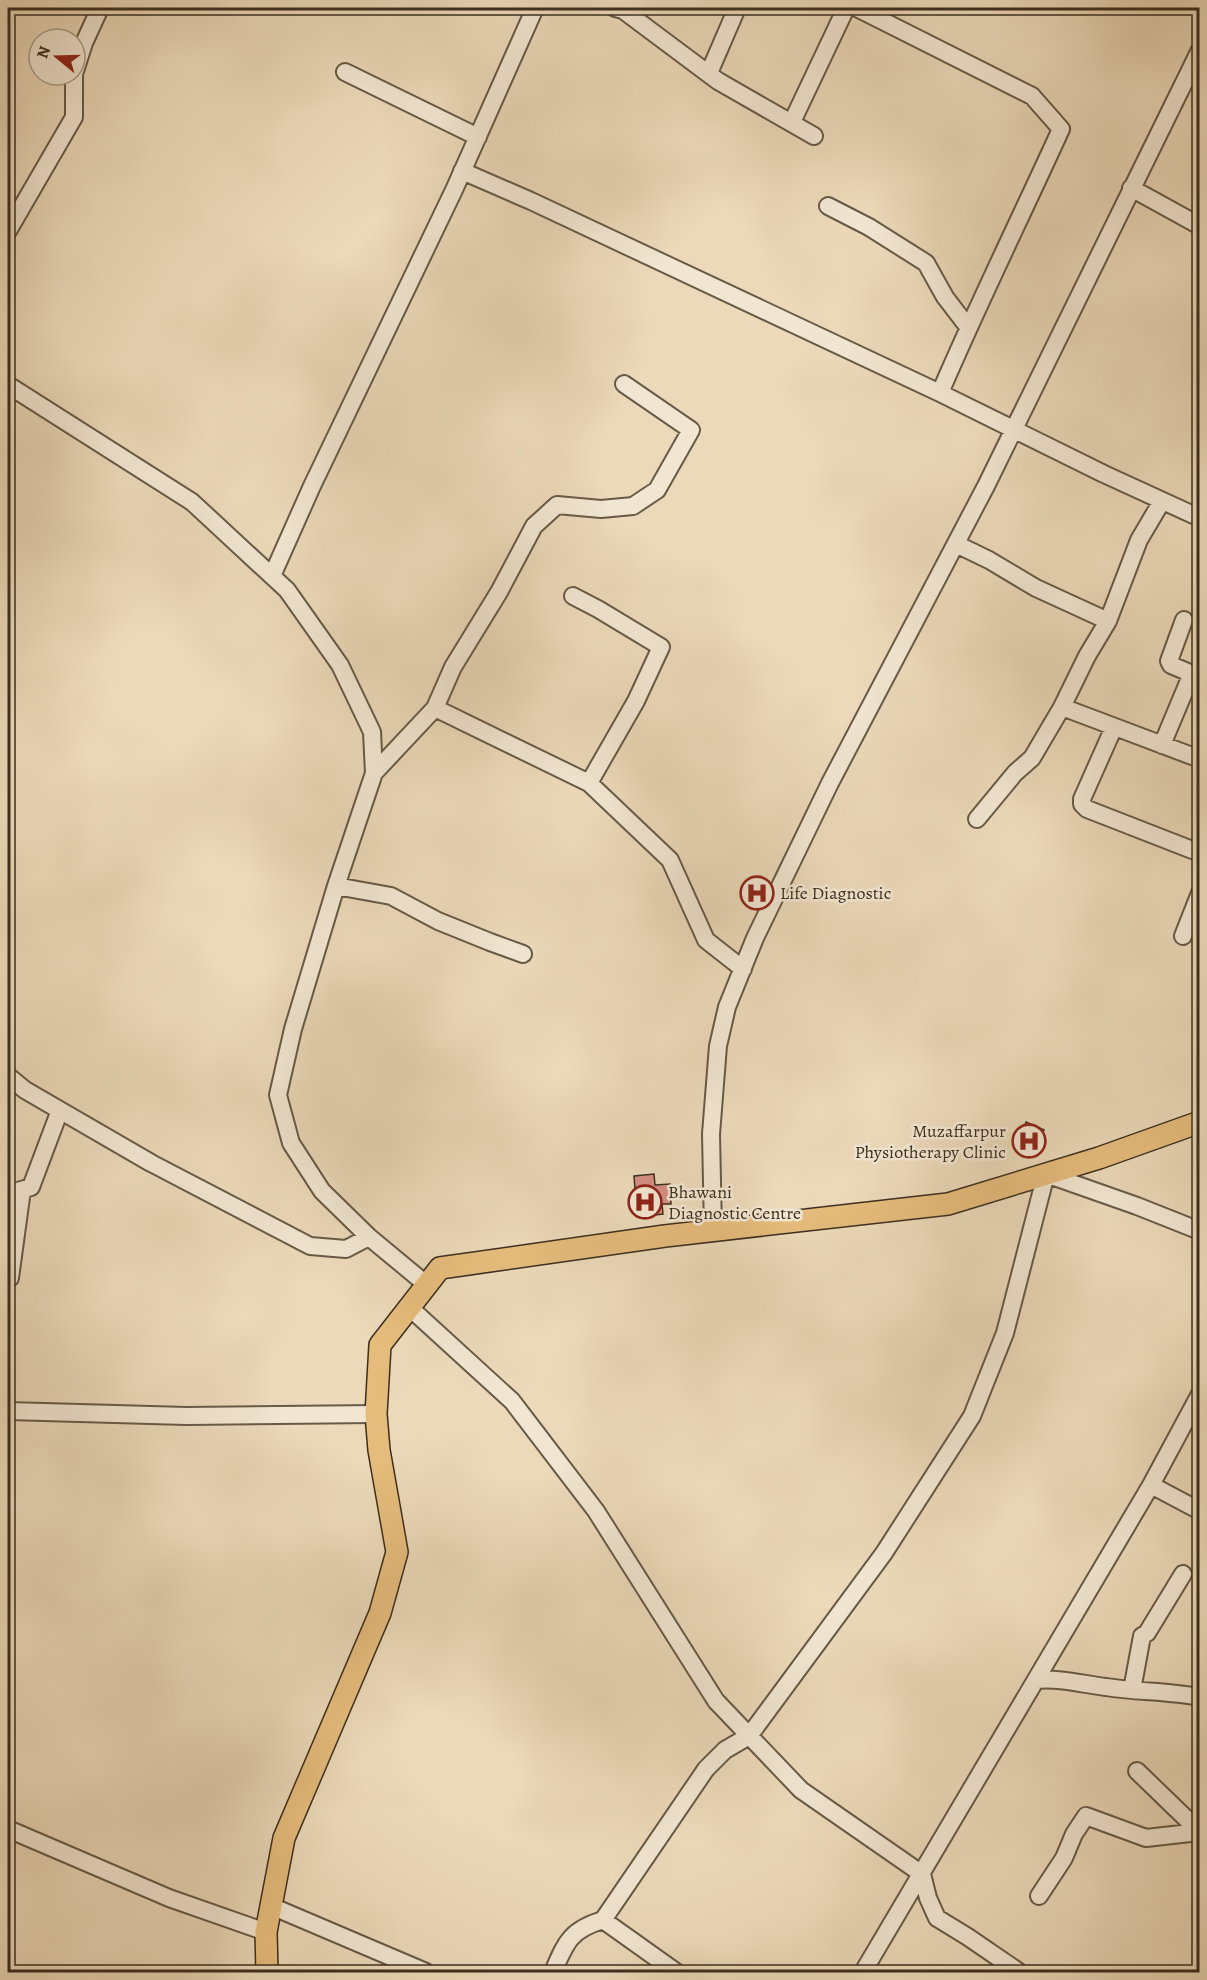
<svg xmlns="http://www.w3.org/2000/svg" width="1207" height="1980" font-family="Alegreya,serif">
	<style>
		.building { fill: #d68f83; stroke: #3b2f1f; stroke-width: 1.5 }
		.lines { fill: none; stroke-linecap: round; stroke-linejoin: round }
		.minor-casing { stroke: #675a46; stroke-width: 20 }
		.major-casing { stroke: #3b2f1f; stroke-width: 24 }
		.minor { stroke: #f2e6d2; stroke-width: 16 }
		.major { stroke: #e6bc7c; stroke-width: 21 }
		.labels { text-anchor: middle; dominant-baseline: central; stroke-width: 5; stroke-linejoin: round; paint-order: stroke }
		.poi-label { font-size: 18px; fill: #3b2f1f; stroke: #f2e6d2; text-anchor: start }
	</style>
	<rect width="100%" height="100%" fill="#ebd9b9"/>
	<filter id="stains"><feTurbulence type="fractalNoise" baseFrequency=".00333" numOctaves="4"/><feColorMatrix values="0 0 0 0 .2 0 0 0 0 .09 0 0 0 0 .02 0 0 0 .5 -.17"/></filter>
	<radialGradient id="worn" r=".72"><stop offset=".6" stop-color="#630" stop-opacity="0"/><stop offset="1" stop-color="#630" stop-opacity=".3"/></radialGradient>
	<path class="building" d="M 748,880 L 768,887 L 761,902 L 742,896 Z
		M 1026,1122 L 1044,1130 L 1034,1155 L 1016,1148 Z
		M 654,1174 L 655,1185 L 670,1184 L 671,1204 L 662,1204 L 663,1214 L 637,1217 L 634,1176 Z"/>
	<g class="lines">
		<g class="minor-casing">
			<path id="minor" d="M 615,8 L 623,10 L 718,81 L 814,136
				M 857,8 L 1032,96 L 1061,129 C 1021,217 978,304 940,393
				M 75,71 L 84,43 L 100,8
				M 345,72 L 478,137
				M 709,73 L 737,8
				M 792,122 L 846,8
				M 462,171 L 531,201 L 940,393 L 1104,474 L 1200,518
				M 1131,188 L 1200,226
				M 828,206 L 869,227 L 926,263 L 945,297 L 968,327
				M 8,231 L 74,117 L 74,75
				M 8,385 L 192,502 L 287,590 L 340,665 L 372,732 L 374,773 L 336,886 L 293,1029 L 278,1095 L 291,1143 L 322,1191 L 369,1237 L 427,1285
				M 956,544 L 989,560 L 1036,588 L 1108,621
				M 272,576 L 312,486 L 454,190 L 535,8
				M 573,596 L 598,609 L 661,647 L 636,701 L 589,783
				M 1062,707 L 1200,759
				M 435,708 L 589,783 L 670,860 L 706,940 L 743,969
				M 1114,727 L 1082,799 L 1082,804 L 1087,809 L 1200,853
				M 1162,745 L 1190,678 L 1190,673 L 1171,665 L 1169,661 L 1184,620
				M 374,773 L 435,708 L 453,667 L 499,592 L 534,526 L 557,505 L 601,509 L 633,506 L 657,490 L 691,430 L 624,384
				M 977,819 L 1015,773 L 1032,758 L 1062,707 L 1087,656 L 1108,621 L 1139,540 L 1162,501
				M 336,886 L 391,896 L 438,921 L 490,942 L 523,954
				M 1183,936 L 1200,893
				M 8,1076 L 25,1090 L 151,1163 L 310,1246 L 346,1249 L 369,1237
				M 8,1194 L 31,1187 L 60,1110
				M 713,1230 L 711,1134 L 718,1046 L 727,1007 L 755,938 L 830,783 L 986,486 L 1200,50
				M 8,1278 L 10,1278 L 22,1190
				M 409,1307 L 512,1401 L 596,1511 L 716,1701 L 801,1790 L 922,1874 L 928,1898 L 937,1918 L 968,1937 L 1019,1972
				M 8,1411 L 186,1416 L 376,1414
				M 1151,1485 L 1200,1511
				M 1036,1680 C 1062,1678 1081,1684 1106,1687 C 1137,1692 1168,1691 1200,1697
				M 1132,1690 L 1142,1636 L 1147,1633 L 1183,1574
				M 1137,1771 L 1200,1832
				M 8,1829 L 169,1898 L 266,1932
				M 1039,1896 L 1064,1858 L 1074,1834 L 1086,1816 L 1146,1838 L 1199,1832
				M 271,1906 L 426,1972
				M 603,1920 L 676,1972
				M 553,1972 C 566,1942 570,1930 603,1920 L 706,1769 L 725,1750 L 749,1736 L 884,1553 L 972,1416 L 1005,1333 L 1046,1174 L 1137,1206 L 1200,1231
				M 863,1972 L 1151,1485 L 1200,1394"/>
		</g>
		<g class="major-casing">
			<path id="major" d="M 267,1972 L 266,1932 L 284,1838 L 380,1613 L 397,1552 L 379,1450 L 376,1414 L 380,1345 L 440,1268 L 665,1236 L 948,1204 L 1099,1158 L 1200,1122"/>
		</g>
		<use href="#minor" class="minor"/>
		<use href="#major" class="major"/>
	</g>
	<defs>
		<g id="hospital-ring" transform="scale(1.725)"><circle r="9.5" fill="#f2e6d2" stroke="#8f2418" stroke-width="1.5"/><path d="M-5-5h3v3.5h4V-5h3V5h-3V1.5h-4V5h-3Z" fill="#8f2418"/></g>
	</defs>
	<g fill-rule="evenodd">
		<use href="#hospital-ring" x="757" y="893"/>
		<use href="#hospital-ring" x="1029" y="1141"/>
		<use href="#hospital-ring" x="645" y="1202"/>
	</g>
	<g class="labels">
		<g class="poi-label">
			<text x="780" y="893">Life Diagnostic</text>
			<text x="1006" y="1131" text-anchor="end">Muzaffarpur<tspan x="1006" dy="21">Physiotherapy Clinic</tspan></text>
			<text x="668" y="1192">Bhawani<tspan x="668" dy="21">Diagnostic Centre</tspan></text>
		</g>
	</g>
	<rect width="1207" height="1980" fill="none" stroke="#ebd9b9" stroke-width="30"/>
	<rect x="9" y="9" width="1189" height="1962" fill="none" stroke="#3b2f1f" stroke-width="3"/>
	<rect x="15" y="15" width="1177" height="1950" fill="none" stroke="#3b2f1f" stroke-width="1.5"/>
	<g transform="translate(57 57) rotate(289)"><circle r="28" fill="#f2e6d2" stroke="#a99d8a" stroke-width="1.5"/>
	<path d="M0-4.5L10 22L0 15L-10 22Z" fill="#8f2418"/>
	<text y="-9" font-size="16" font-weight="bold" text-anchor="middle" fill="#3b2f1f">N</text>
	</g>
	<rect width="100%" height="100%" filter="url(#stains)"/>
	<rect width="100%" height="100%" fill="url(#worn)"/>
</svg>
